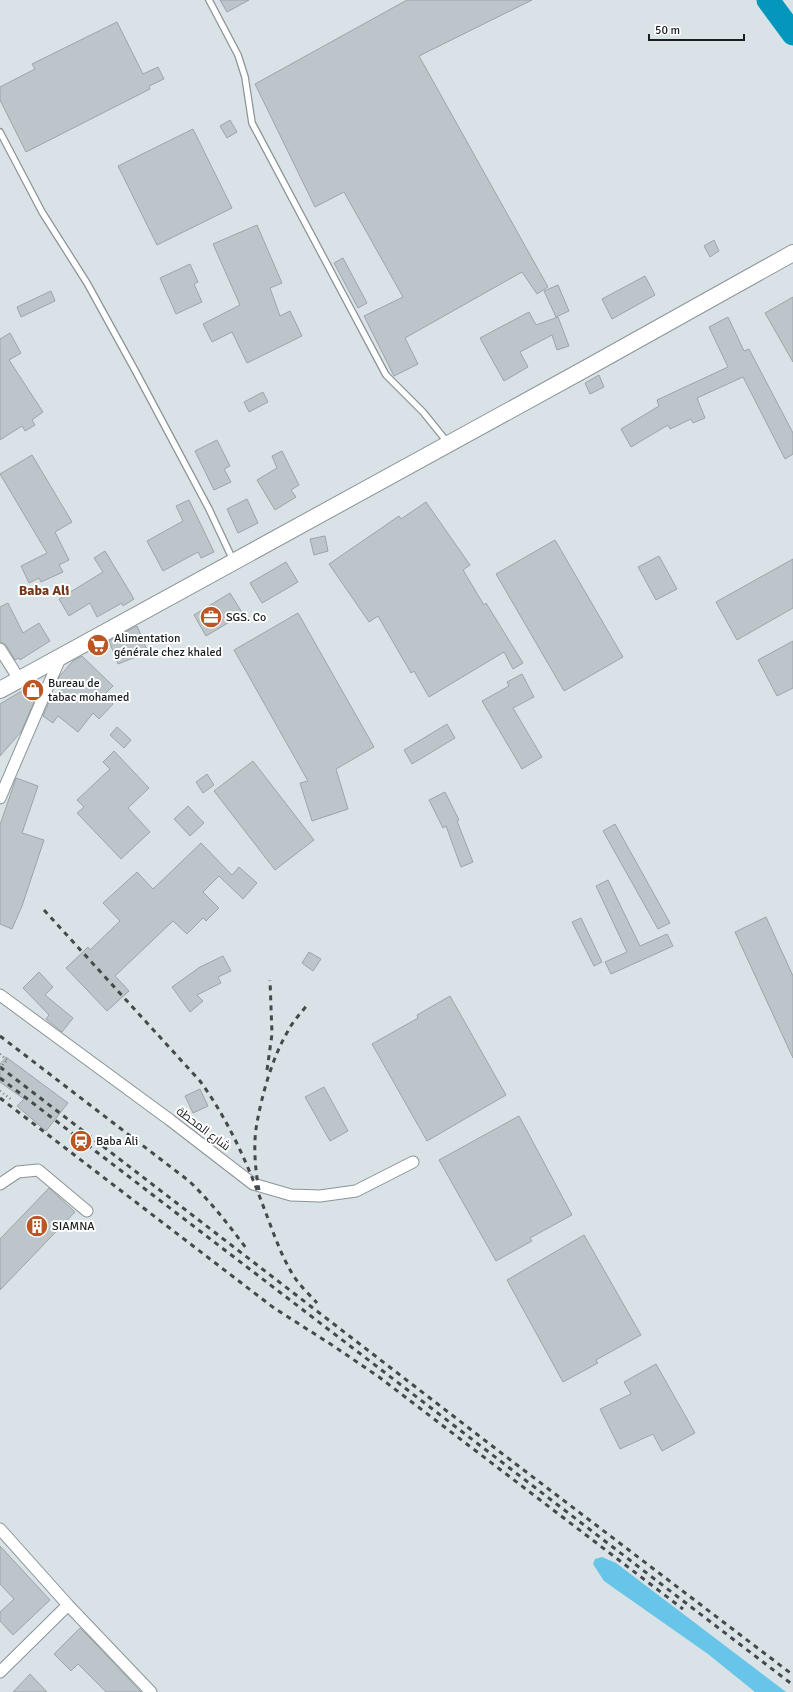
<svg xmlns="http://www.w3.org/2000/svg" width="793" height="1692" font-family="Signika,Cairo,sans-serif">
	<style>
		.green { fill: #66c5e8 }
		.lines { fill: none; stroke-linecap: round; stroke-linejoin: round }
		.river { stroke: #0397be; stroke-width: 23 }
		.building { fill: #bcc5c9; stroke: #9ca5a9 }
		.lane-casing { stroke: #8b9498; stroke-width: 8 }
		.street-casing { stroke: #8b9498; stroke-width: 13 }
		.secondary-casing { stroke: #8b9498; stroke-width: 18 }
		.path { stroke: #787d80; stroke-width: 2.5; stroke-dasharray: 1 3; stroke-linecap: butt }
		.lane { stroke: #fff; stroke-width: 5.5 }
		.street { stroke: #fff; stroke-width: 11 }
		.secondary { stroke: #fff; stroke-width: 16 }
		.rail { stroke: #45494b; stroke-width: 3; stroke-dasharray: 5 5; stroke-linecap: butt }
		.path-bridge { stroke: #787d80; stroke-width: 2.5; stroke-dasharray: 1 3; stroke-linecap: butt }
		.labels { text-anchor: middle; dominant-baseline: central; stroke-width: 4; stroke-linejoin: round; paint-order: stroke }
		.poi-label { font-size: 12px; fill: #1a1d1f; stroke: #fff; text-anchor: start }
		.street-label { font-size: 12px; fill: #1a1d1f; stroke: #fff }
		.quarter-label { font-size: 14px; font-weight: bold; fill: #753516; stroke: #fff }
	</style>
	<rect width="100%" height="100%" fill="#d9e2e6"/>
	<path class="green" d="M 602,1557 L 616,1563 L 786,1692 L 755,1692 L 708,1654 L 604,1581 L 593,1564 L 595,1559 Z"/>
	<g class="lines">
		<path class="river" d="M 768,0 L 793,34"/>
	</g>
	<path class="building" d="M 220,0 L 249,0 L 227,12 Z
		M 407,0 L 532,0 L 419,56 L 548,287 L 537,294 L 522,272 L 405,338 L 418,364 L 394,376 L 364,316 L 403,297 L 344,192 L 315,207 L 255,84 Z
		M 117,22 L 143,74 L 158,67 L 164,79 L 149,86 L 150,89 L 26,152 L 0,100 L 0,87 L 35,69 L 32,64 Z
		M 230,120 L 237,132 L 227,138 L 220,126 Z
		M 193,129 L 232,208 L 157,245 L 118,166 Z
		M 257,225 L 282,283 L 270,288 L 280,316 L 290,311 L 302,336 L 247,363 L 232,332 L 212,342 L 203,324 L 240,305 L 213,244 Z
		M 714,240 L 719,251 L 710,257 L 704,246 Z
		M 343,258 L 367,303 L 358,308 L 334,263 Z
		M 190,264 L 198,282 L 194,284 L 202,302 L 176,314 L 160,278 Z
		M 645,276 L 655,295 L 612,319 L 602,299 Z
		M 558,285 L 569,311 L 556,317 L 544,291 Z
		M 51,291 L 55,301 L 21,317 L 17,307 Z
		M 793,297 L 793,362 L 765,313 Z
		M 529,312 L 536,325 L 558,317 L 569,346 L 557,350 L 552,335 L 520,352 L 528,367 L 504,381 L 480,338 Z
		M 728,317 L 744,351 L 749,349 L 793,433 L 793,454 L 785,459 L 743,377 L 697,398 L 705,418 L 693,423 L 691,419 L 670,429 L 668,425 L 631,447 L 621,429 L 659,406 L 657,400 L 728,367 L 709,327 Z
		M 10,333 L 21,353 L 9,360 L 43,412 L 32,420 L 35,425 L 25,431 L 22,426 L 0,440 L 0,339 Z
		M 599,375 L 604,387 L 590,394 L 585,383 Z
		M 263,392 L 268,402 L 249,412 L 244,402 Z
		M 217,440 L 230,466 L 224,469 L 231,482 L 214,490 L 195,451 Z
		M 282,451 L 299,485 L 291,490 L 296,497 L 275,510 L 257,480 L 277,468 L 272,456 Z
		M 32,455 L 72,522 L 55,532 L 69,560 L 59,565 L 63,572 L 41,582 L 39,578 L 29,583 L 21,566 L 47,553 L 0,474 Z
		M 247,499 L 258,523 L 238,533 L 227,509 Z
		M 189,500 L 214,552 L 201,558 L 198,552 L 163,571 L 147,541 L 183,521 L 176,506 Z
		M 426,502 L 470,565 L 463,570 L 484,605 L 486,603 L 523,663 L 513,669 L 504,652 L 429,697 L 414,671 L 411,673 L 378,616 L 369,622 L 329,564 L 399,516 L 401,519 Z
		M 325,536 L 328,551 L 314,555 L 310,539 Z
		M 555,540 L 623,657 L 564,691 L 496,574 Z
		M 105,551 L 134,599 L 123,606 L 122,603 L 97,617 L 90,603 L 69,616 L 59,599 L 103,572 L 94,558 Z
		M 659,556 L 677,589 L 656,600 L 638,567 Z
		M 793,559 L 793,608 L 737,640 L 716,602 Z
		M 286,562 L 298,582 L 262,603 L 250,583 Z
		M 230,593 L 243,614 L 206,636 L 194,615 Z
		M 8,603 L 23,633 L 39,623 L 50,641 L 20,660 L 19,658 L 15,660 L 6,645 L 0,642 L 0,607 Z
		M 298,613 L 374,747 L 336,769 L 348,809 L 312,821 L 300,783 L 308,781 L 234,650 Z
		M 137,626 L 148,652 L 118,664 L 109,641 Z
		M 793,641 L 793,688 L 777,696 L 758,660 Z
		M 82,656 L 113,686 L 104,695 L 113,704 L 99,719 L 93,713 L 78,732 L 58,716 L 53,723 L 43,716 L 49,702 L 52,703 L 63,688 L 57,683 L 59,677 L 73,661 Z
		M 522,674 L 534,697 L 513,708 L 542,757 L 522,769 L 482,701 L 509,686 L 507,682 Z
		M 25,689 L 37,695 L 21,732 L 0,756 L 0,704 Z
		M 447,724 L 455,738 L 412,764 L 404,750 Z
		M 117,727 L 131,740 L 124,748 L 110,735 Z
		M 114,751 L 149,788 L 128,808 L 150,832 L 121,859 L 77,813 L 84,807 L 77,800 L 110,769 L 103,762 Z
		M 253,761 L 314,840 L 275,870 L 214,791 Z
		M 207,774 L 214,785 L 203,793 L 196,782 Z
		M 16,778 L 38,786 L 22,833 L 44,840 L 22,906 L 12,929 L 0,924 L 0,825 Z
		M 445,792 L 459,820 L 457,821 L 473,862 L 461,867 L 446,826 L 443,828 L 429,800 Z
		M 188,806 L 204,823 L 190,836 L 174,819 Z
		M 615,824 L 670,923 L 658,929 L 603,831 Z
		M 201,843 L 232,875 L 239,867 L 257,883 L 243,899 L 219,876 L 203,892 L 219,908 L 206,921 L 203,918 L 187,934 L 173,921 L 115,976 L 129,991 L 107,1011 L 66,968 L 88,947 L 90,950 L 120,921 L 103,903 L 137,872 L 153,889 Z
		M 608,880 L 640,946 L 667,934 L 673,946 L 611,974 L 605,962 L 627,952 L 596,886 Z
		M 766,917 L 793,976 L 793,1058 L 735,932 Z
		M 581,918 L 602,962 L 594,966 L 572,922 Z
		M 309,952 L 321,959 L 313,971 L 302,963 Z
		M 223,956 L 231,971 L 218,977 L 221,983 L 197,995 L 203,1001 L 190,1012 L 172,987 L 200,967 Z
		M 39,972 L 53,987 L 45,995 L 73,1018 L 62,1032 L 46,1019 L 49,1015 L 23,988 Z
		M 450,996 L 506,1095 L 427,1141 L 372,1044 L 418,1018 L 417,1015 Z
		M 6,1057 L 68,1103 L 46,1131 L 17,1106 L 24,1099 L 0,1082 L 0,1064 Z
		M 324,1087 L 348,1131 L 330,1141 L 305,1097 Z
		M 200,1089 L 208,1106 L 193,1113 L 185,1096 Z
		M 519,1116 L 572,1215 L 530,1238 L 532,1241 L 496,1261 L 439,1160 Z
		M 49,1188 L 75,1212 L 0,1290 L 0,1239 Z
		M 584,1235 L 641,1335 L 596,1360 L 598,1363 L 563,1382 L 507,1280 Z
		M 656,1364 L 695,1433 L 662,1451 L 653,1434 L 620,1449 L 600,1409 L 631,1394 L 624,1382 Z
		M 0,1546 L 50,1600 L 13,1635 L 0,1621 L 0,1612 L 14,1599 L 0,1584 Z
		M 80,1628 L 93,1641 L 141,1692 L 106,1692 L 78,1664 L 71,1671 L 54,1654 Z
		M 30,1674 L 47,1692 L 13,1692 Z"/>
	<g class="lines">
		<g class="lane-casing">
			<path id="lane" d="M 209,0 L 238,55 L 245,77 L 252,123 L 386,375 L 423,412 L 448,443
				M 0,132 L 42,212 L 87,283 L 136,372 L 209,509 L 233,560"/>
		</g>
		<g class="street-casing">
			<path id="street" d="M 0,649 L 19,679
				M 0,798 L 61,656
				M 0,995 L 170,1120 L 253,1184 L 291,1195 L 320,1196 L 356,1191 L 413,1162
				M 0,1184 L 18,1172 L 38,1170 L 87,1211
				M 0,1529 L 68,1605 L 151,1692
				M 0,1672 L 68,1605"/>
		</g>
		<g class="secondary-casing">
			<path id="secondary" d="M 0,690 L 585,369 L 793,253"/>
		</g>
		<path class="path" d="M 0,1054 L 7,1060
			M 0,1091 L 12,1100"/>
		<use href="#lane" class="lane"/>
		<use href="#street" class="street"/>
		<use href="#secondary" class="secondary"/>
		<path class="rail" d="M 44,910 L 200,1081 C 227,1118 246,1160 262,1203 C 272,1228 280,1255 295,1278 C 301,1287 310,1295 317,1303
			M 0,1036 L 189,1181 C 211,1202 228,1224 246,1248
			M 0,1067 L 500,1452 L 793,1675
			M 267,1070 L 272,1034 L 270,980
			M 0,1078 L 793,1685
			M 0,1098 L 274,1308 L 332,1345 L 379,1377 L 683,1609
			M 259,1190 C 255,1169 253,1143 257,1123 C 262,1094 273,1056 288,1031 C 293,1021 301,1013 308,1004"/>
		<path class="path-bridge" d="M 0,1068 L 7,1060"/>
	</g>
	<defs>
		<g id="office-disc" transform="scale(1.15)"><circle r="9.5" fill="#bb5623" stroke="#fff"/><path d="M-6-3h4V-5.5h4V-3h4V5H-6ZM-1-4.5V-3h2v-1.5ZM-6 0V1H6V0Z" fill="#fff"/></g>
		<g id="supermarket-disc" transform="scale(1.15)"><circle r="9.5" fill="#bb5623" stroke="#fff"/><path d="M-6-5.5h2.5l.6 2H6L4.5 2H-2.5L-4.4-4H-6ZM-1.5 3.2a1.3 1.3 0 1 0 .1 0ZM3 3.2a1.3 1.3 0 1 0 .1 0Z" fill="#fff"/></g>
		<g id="shop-disc" transform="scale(1.15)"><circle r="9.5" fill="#bb5623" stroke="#fff"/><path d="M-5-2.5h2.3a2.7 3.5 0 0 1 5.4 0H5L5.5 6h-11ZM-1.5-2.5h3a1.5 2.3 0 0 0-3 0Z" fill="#fff"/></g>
		<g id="station-disc" transform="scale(1.15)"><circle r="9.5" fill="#bb5623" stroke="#fff"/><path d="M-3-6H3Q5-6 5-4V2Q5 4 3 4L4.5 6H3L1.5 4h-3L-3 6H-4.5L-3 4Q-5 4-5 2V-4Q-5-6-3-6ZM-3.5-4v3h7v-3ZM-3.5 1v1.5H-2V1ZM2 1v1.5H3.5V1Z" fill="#fff"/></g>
		<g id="building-disc" transform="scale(1.15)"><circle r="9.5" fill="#bb5623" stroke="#fff"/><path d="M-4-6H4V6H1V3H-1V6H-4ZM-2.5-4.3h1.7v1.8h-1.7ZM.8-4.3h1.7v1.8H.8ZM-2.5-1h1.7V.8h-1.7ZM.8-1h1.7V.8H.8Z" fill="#fff"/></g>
	</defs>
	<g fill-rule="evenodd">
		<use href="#office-disc" x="211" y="617"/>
		<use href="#supermarket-disc" x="98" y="645"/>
		<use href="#shop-disc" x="33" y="690"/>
		<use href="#station-disc" x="81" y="1141"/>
		<use href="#building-disc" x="37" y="1226"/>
	</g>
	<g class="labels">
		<g class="poi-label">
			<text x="226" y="617">SGS. Co</text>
			<text x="114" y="638">Alimentation<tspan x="114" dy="14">générale chez khaled</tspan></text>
			<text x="48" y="683">Bureau de<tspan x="48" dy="14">tabac mohamed</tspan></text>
			<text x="96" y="1141">Baba Ali</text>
			<text x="52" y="1226">SIAMNA</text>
		</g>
		<g class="street-label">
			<text transform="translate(203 1129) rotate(37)">شارع المحطة</text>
		</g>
		<g class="quarter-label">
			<text x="44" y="590">Baba Ali</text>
		</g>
	</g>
	<path d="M649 34v6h95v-6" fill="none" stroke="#1a1d1f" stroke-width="2"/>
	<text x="655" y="34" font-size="12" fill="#1a1d1f" stroke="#ffffff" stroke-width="3" paint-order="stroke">50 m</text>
</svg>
